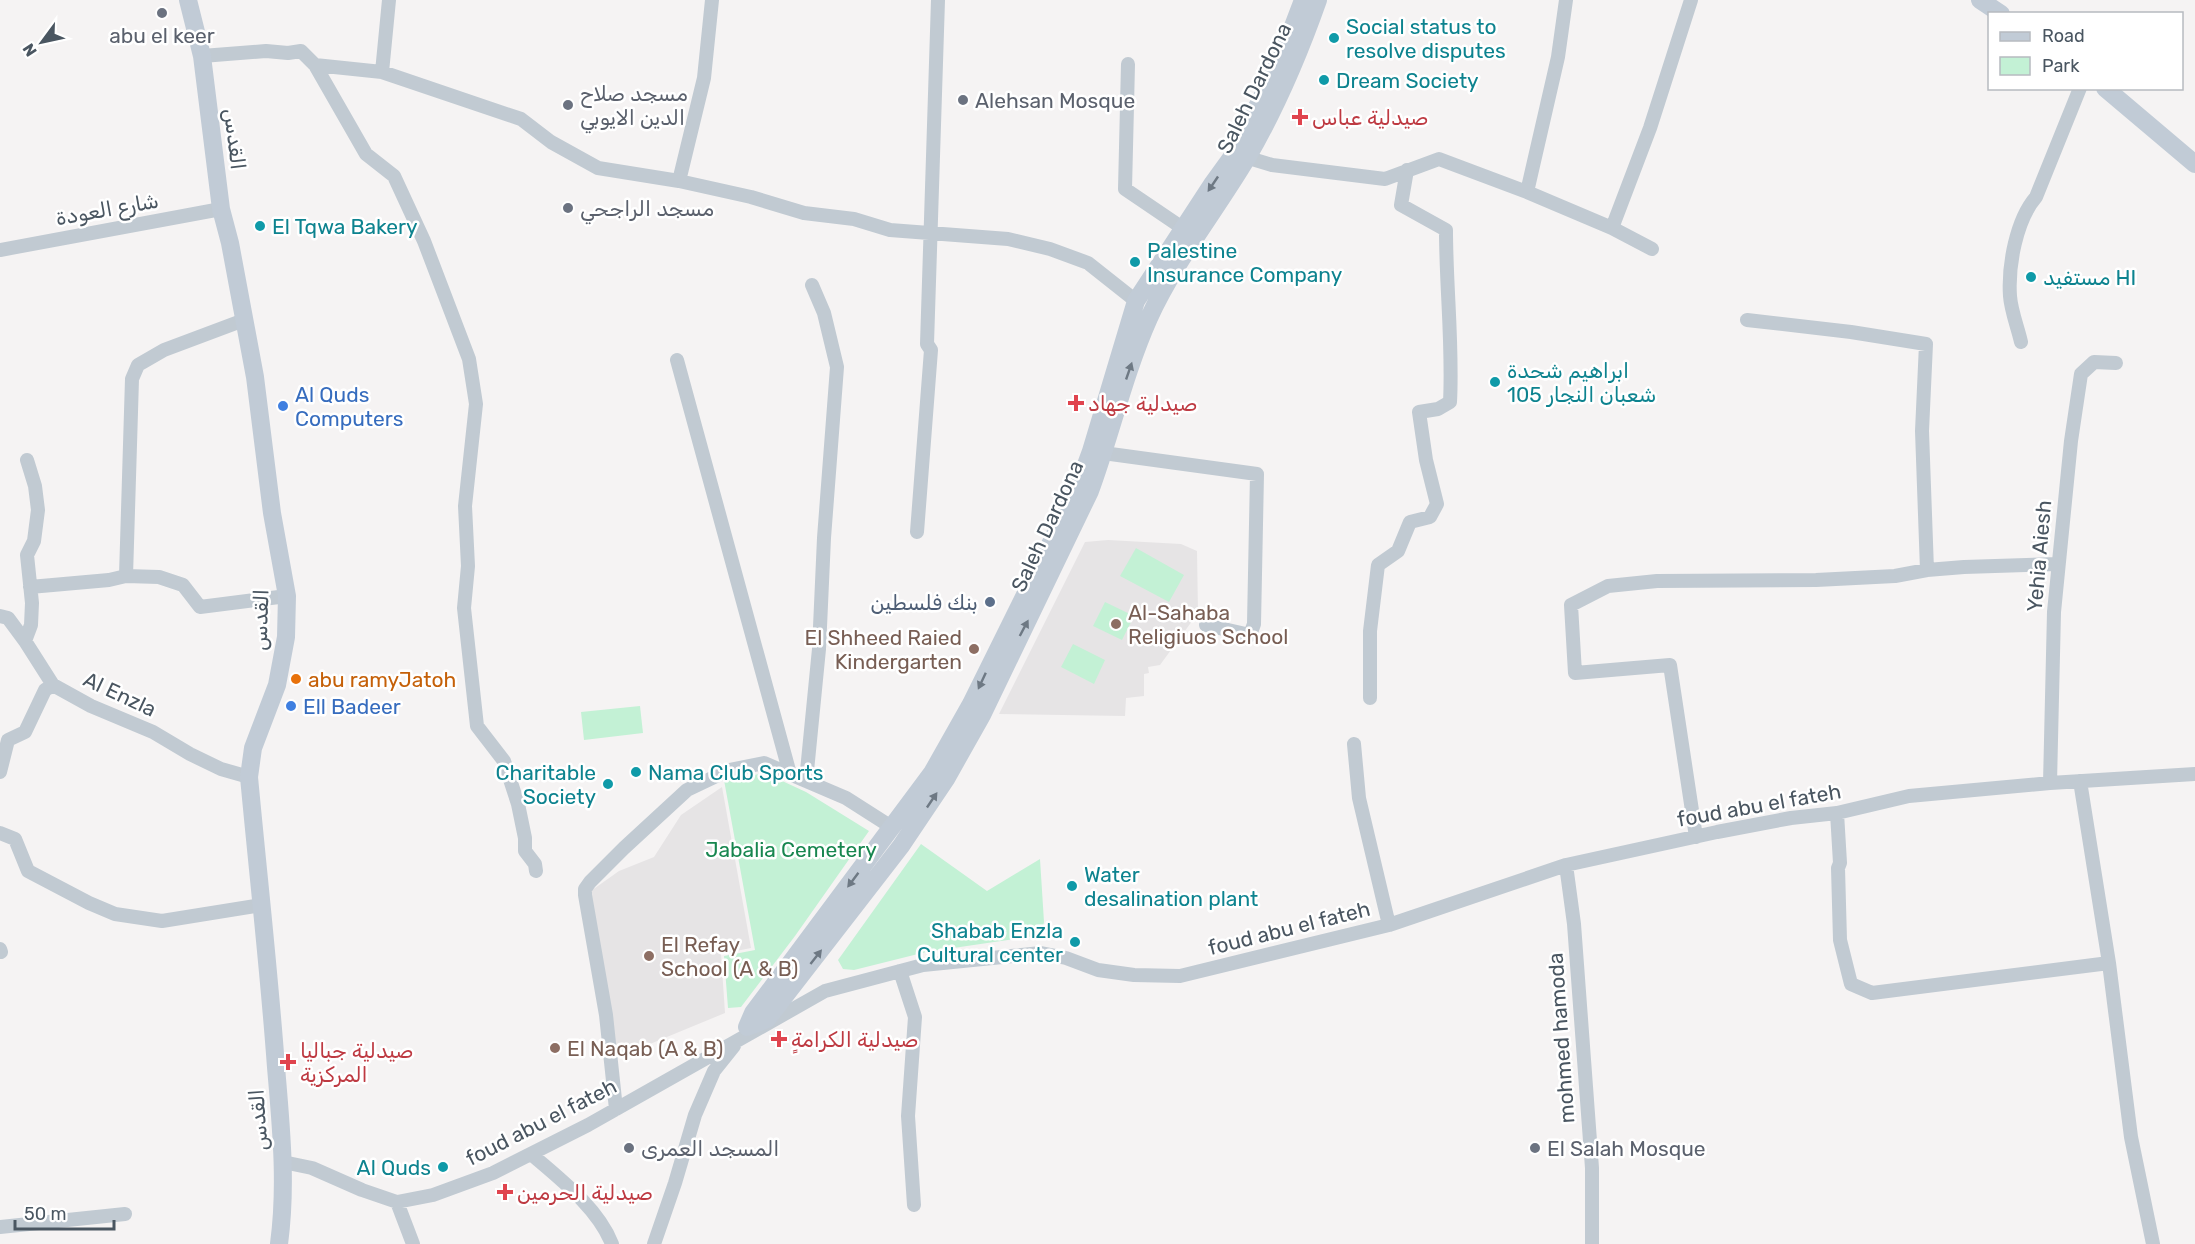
<svg xmlns="http://www.w3.org/2000/svg" width="2195" height="1244" font-family="Rubik,Vazirmatn,sans-serif">
	<style>
		.education { fill: #e6e4e5 }
		.green { fill: #c3f1d5 }
		.lines { fill: none; stroke-linecap: round; stroke-linejoin: round }
		.street { stroke: #c1cad2; stroke-width: 14 }
		.secondary { stroke: #c1cbd6; stroke-width: 18 }
		.oneway { fill: #6e7984 }
		.worship-dot { fill: #6b7280; stroke: #fff; stroke-width: 2 }
		.culture-dot { fill: #0f9aa8; stroke: #fff; stroke-width: 2 }
		.health-dot { fill: #e0444e; stroke: #fff; stroke-width: 2 }
		.shop-dot { fill: #3f7fe0; stroke: #fff; stroke-width: 2 }
		.service-dot { fill: #5c6f8a; stroke: #fff; stroke-width: 2 }
		.education-dot { fill: #8d6e63; stroke: #fff; stroke-width: 2 }
		.food-dot { fill: #e8710a; stroke: #fff; stroke-width: 2 }
		.labels { text-anchor: middle; dominant-baseline: central; stroke-width: 5; stroke-linejoin: round; paint-order: stroke }
		.culture-label { font-size: 21px; fill: #0d838f; stroke: #fff; text-anchor: start }
		.worship-label { font-size: 21px; fill: #5b616d; stroke: #fff; text-anchor: start }
		.street-label { font-size: 21px; fill: #4a5661; stroke: #fff }
		.health-label { font-size: 21px; fill: #be3a42; stroke: #fff; text-anchor: start }
		.shop-label { font-size: 21px; fill: #366cbe; stroke: #fff; text-anchor: start }
		.service-label { font-size: 21px; fill: #4e5e75; stroke: #fff; text-anchor: end }
		.education-label { font-size: 21px; fill: #785e54; stroke: #fff; text-anchor: start }
		.food-label { font-size: 21px; fill: #c56008; stroke: #fff; text-anchor: start }
		.park-label { font-size: 21px; fill: #17864f; stroke: #fff }
	</style>
	<rect width="100%" height="100%" fill="#f5f3f3"/>
	<path class="education" d="M 1108,540 L 1181,544 L 1197,551 L 1198,613 L 1160,665 L 1148,667 L 1149,673 L 1144,674 L 1144,696 L 1126,698 L 1125,716 L 999,714 L 1085,542 Z
		M 722,787 L 751,948 L 721,954 L 725,1013 L 616,1058 L 588,893 L 619,871 L 654,857 L 681,815 Z"/>
	<path class="green" d="M 1136,548 L 1184,575 L 1169,602 L 1120,576 Z
		M 1105,602 L 1134,616 L 1122,640 L 1093,626 Z
		M 1073,644 L 1105,660 L 1094,684 L 1061,667 Z
		M 640,706 L 643,733 L 584,740 L 581,712 Z
		M 765,773 L 806,792 L 869,831 L 795,936 L 741,1007 L 728,1008 L 724,956 L 755,950 L 724,780 Z
		M 921,844 L 987,891 L 1040,859 L 1044,922 L 1041,935 L 926,952 L 854,970 L 843,969 L 838,960 Z"/>
	<g class="lines">
		<path class="street" d="M 202,56 L 266,51 L 288,53 L 301,51 L 315,65 L 382,72 L 521,119 L 551,142 L 598,168 L 679,181 L 751,197 L 804,213 L 854,219 L 890,230 L 1008,239 L 1050,249 L 1088,263 L 1136,301
			M 1128,64 L 1125,189 L 1184,229
			M 315,65 L 366,154 L 394,176 L 424,241 L 469,359 L 476,404 L 465,506 L 468,566 L 464,608 L 477,726 L 504,761 L 518,804 L 525,838 L 525,851 L 535,864 L 536,871
			M 382,72 L 389,0
			M 1239,155 L 1272,165 L 1385,179 L 1439,159 L 1527,192 L 1612,228 L 1650,128 L 1691,0
			M 679,181 L 704,78 L 712,0
			M 1527,192 L 1558,57 L 1566,0
			M 1612,228 L 1652,249
			M 0,250 L 221,209
			M 1747,320 L 1851,332 L 1926,344 L 1922,431 L 1927,570
			M 2021,342 C 2018,328 2011,311 2010,296 C 2008,266 2016,220 2036,197 L 2080,88
			M 677,360 L 790,774
			M 1096,452 L 1257,474 L 1254,624 L 1250,635 L 1206,625
			M 917,532 L 931,350 L 927,344 L 938,0
			M 126,576 L 132,379 L 138,365 L 164,350 L 244,320
			M 30,587 L 109,580 L 126,576 L 159,577 L 183,585 L 200,607 L 287,596
			M 0,616 L 8,618 L 25,641 L 53,685 L 91,706 L 153,732 L 190,754 L 221,769 L 249,777
			M 25,641 L 31,625 L 32,603 L 27,555 L 34,541 L 38,510 L 35,486 L 27,460
			M 1370,698 L 1370,631 L 1378,565 L 1398,551 L 1410,522 L 1430,517 L 1437,504 L 1426,460 L 1419,412 L 1438,409 L 1450,402 C 1453,345 1446,288 1446,230 L 1401,205 L 1407,170
			M 1354,744 L 1359,798 L 1389,925
			M 0,772 L 8,740 L 25,732 L 45,690 L 53,685
			M 806,781 L 819,649 L 824,538 L 837,367 L 824,313 L 812,285
			M 2080,781 L 2109,963 L 2131,1137 L 2153,1244
			M 2050,783 L 2054,612 L 2071,441 L 2081,374 L 2094,362 L 2116,363
			M 1837,813 L 1840,863 L 1838,868 L 1840,940 L 1851,984 L 1872,993 L 2109,963
			M 0,833 L 15,839 L 28,871 L 89,903 L 115,914 L 162,921 L 261,905
			M 1696,837 L 1670,665 L 1575,673 L 1571,605 L 1608,586 L 1657,581 L 1816,580 L 1895,576 L 1927,570 L 1964,567 L 2058,564
			M 1566,865 L 1574,924 L 1592,1168 L 1592,1244
			M 0,949 L 1,952
			M 900,971 L 915,1017 L 908,1116 L 914,1205
			M 616,1109 L 606,1015 L 585,895 L 585,889 L 590,882 L 624,848 L 687,790 L 729,770 L 764,763 L 846,798 L 893,828
			M 531,1154 C 559,1178 598,1208 612,1244
			M 283,1162 L 312,1168 L 362,1190 L 397,1202
			M 0,1227 L 125,1214
			M 413,1244 L 397,1202 L 433,1195 L 493,1173 L 588,1125 L 825,991 L 923,965 L 1041,953 L 1066,958 L 1098,970 L 1134,975 L 1180,976 L 1389,925 L 1566,865 L 1717,832 L 1791,818 L 1837,813 L 1909,796 L 2050,783 L 2195,774
			M 654,1244 L 675,1183 L 695,1115 L 714,1071 L 734,1046"/>
		<path class="secondary" d="M 188,0 L 202,56 L 221,209 L 230,243 L 255,377 L 272,513 L 287,596 L 286,637 L 277,685 L 253,748 L 249,777 C 258,874 269,970 276,1067 C 281,1126 287,1185 279,1244
			M 1980,0 L 2001,14
			M 2105,88 L 2195,164
			M 747,1027 L 767,1019 L 901,846 L 946,779 L 982,715 L 1090,491 C 1111,434 1124,374 1149,318 C 1175,261 1215,212 1247,158 C 1276,108 1299,54 1318,0
			M 747,1027 L 753,1013 L 932,773 L 971,704 L 1076,492 L 1091,451 L 1136,301 L 1213,183 L 1234,154 L 1281,58 L 1303,0"/>
	</g>
	<defs><path id="oneway-solid" d="M-6-.8H1V-3.2L6.5 0L1 3.2V.8H-6Z" transform="scale(1.5)"/></defs>
	<g class="oneway">
		<use href="#oneway-solid" transform="translate(1213 184) rotate(124)"/>
		<use href="#oneway-solid" transform="translate(1129 371) rotate(-71)"/>
		<use href="#oneway-solid" transform="translate(1024 628) rotate(-62)"/>
		<use href="#oneway-solid" transform="translate(982 681) rotate(115)"/>
		<use href="#oneway-solid" transform="translate(932 800) rotate(-56)"/>
		<use href="#oneway-solid" transform="translate(853 880) rotate(127)"/>
		<use href="#oneway-solid" transform="translate(816 957) rotate(-52)"/>
	</g>
	<g class="worship-dot">
		<circle cx="162" cy="13" r="6"/>
		<circle cx="963" cy="100" r="6"/>
		<circle cx="568" cy="105" r="6"/>
		<circle cx="568" cy="208" r="6"/>
		<circle cx="629" cy="1148" r="6"/>
		<circle cx="1535" cy="1148" r="6"/>
	</g>
	<g class="culture-dot">
		<circle cx="1334" cy="38" r="6"/>
		<circle cx="1324" cy="80" r="6"/>
		<circle cx="260" cy="226" r="6"/>
		<circle cx="1135" cy="262" r="6"/>
		<circle cx="2031" cy="277" r="6"/>
		<circle cx="1495" cy="382" r="6"/>
		<circle cx="636" cy="772" r="6"/>
		<circle cx="608" cy="784" r="6"/>
		<circle cx="1072" cy="886" r="6"/>
		<circle cx="1075" cy="942" r="6"/>
		<circle cx="443" cy="1167" r="6"/>
	</g>
	<g class="health-dot">
		<path d="M1297 108h6v6h6v6h-6v6h-6v-6h-6v-6h6z"/>
		<path d="M1073 394h6v6h6v6h-6v6h-6v-6h-6v-6h6z"/>
		<path d="M776 1030h6v6h6v6h-6v6h-6v-6h-6v-6h6z"/>
		<path d="M285 1053h6v6h6v6h-6v6h-6v-6h-6v-6h6z"/>
		<path d="M502 1183h6v6h6v6h-6v6h-6v-6h-6v-6h6z"/>
	</g>
	<g class="shop-dot">
		<circle cx="283" cy="406" r="6"/>
		<circle cx="291" cy="706" r="6"/>
	</g>
	<circle class="service-dot" cx="990" cy="602" r="6"/>
	<g class="education-dot">
		<circle cx="1116" cy="624" r="6"/>
		<circle cx="974" cy="649" r="6"/>
		<circle cx="649" cy="956" r="6"/>
		<circle cx="555" cy="1048" r="6"/>
	</g>
	<circle class="food-dot" cx="296" cy="679" r="6"/>
	<g class="labels">
		<g class="culture-label">
			<text x="1346" y="26">Social status to<tspan x="1346" dy="24">resolve disputes</tspan></text>
			<text x="1336" y="80">Dream Society</text>
			<text x="272" y="226">El Tqwa Bakery</text>
			<text x="1147" y="250">Palestine<tspan x="1147" dy="24">Insurance Company</tspan></text>
			<text x="2043" y="277">مستفيد HI</text>
			<text x="1507" y="370">ابراهيم شحدة<tspan x="1507" dy="24">شعبان النجار 105</tspan></text>
			<text x="596" y="772" text-anchor="end">Charitable<tspan x="596" dy="24">Society</tspan></text>
			<text x="648" y="772">Nama Club Sports</text>
			<text x="1084" y="874">Water<tspan x="1084" dy="24">desalination plant</tspan></text>
			<text x="1063" y="930" text-anchor="end">Shabab Enzla<tspan x="1063" dy="24">Cultural center</tspan></text>
			<text x="431" y="1167" text-anchor="end">Al Quds</text>
		</g>
		<g class="worship-label">
			<text x="162" y="35" text-anchor="middle">abu el keer</text>
			<text x="580" y="93">مسجد صلاح<tspan x="580" dy="24">الدين الايوبي</tspan></text>
			<text x="975" y="100">Alehsan Mosque</text>
			<text x="580" y="208">مسجد الراجحي</text>
			<text x="641" y="1148">المسجد العمرى</text>
			<text x="1547" y="1148">El Salah Mosque</text>
		</g>
		<g class="street-label">
			<text transform="translate(1254 88) rotate(-64)">Saleh Dardona</text>
			<text transform="translate(235 139) rotate(83)">القدس</text>
			<text transform="translate(107 209) rotate(-10)">شارع العودة</text>
			<text transform="translate(1047 526) rotate(-65)">Saleh Dardona</text>
			<text transform="translate(2039 556) rotate(-85)">Yehia Aiesh</text>
			<text transform="translate(260 620) rotate(-88)">القدس</text>
			<text transform="translate(120 694) rotate(25)">Al Enzla</text>
			<text transform="translate(1759 805) rotate(-10)">foud abu el fateh</text>
			<text transform="translate(1289 928) rotate(-14)">foud abu el fateh</text>
			<text transform="translate(1561 1038) rotate(-94)">mohmed hamoda</text>
			<text transform="translate(258 1120) rotate(-94)">القدس</text>
			<text transform="translate(541 1122) rotate(-27)">foud abu el fateh</text>
		</g>
		<g class="health-label">
			<text x="1312" y="117">صيدلية عباس</text>
			<text x="1088" y="403">صيدلية جهاد</text>
			<text x="791" y="1039">ِِصيدلية الكرامة</text>
			<text x="300" y="1050">صيدلية جباليا<tspan x="300" dy="24">المركزية</tspan></text>
			<text x="517" y="1192">صيدلية الحرمين</text>
		</g>
		<g class="shop-label">
			<text x="295" y="394">Al Quds<tspan x="295" dy="24">Computers</tspan></text>
			<text x="303" y="706">Ell Badeer</text>
		</g>
		<g class="service-label">
			<text x="978" y="602">بنك فلسطين</text>
		</g>
		<g class="education-label">
			<text x="1128" y="612">Al-Sahaba<tspan x="1128" dy="24">Religiuos School</tspan></text>
			<text x="962" y="637" text-anchor="end">El Shheed Raied<tspan x="962" dy="24">Kindergarten</tspan></text>
			<text x="661" y="944">El Refay<tspan x="661" dy="24">School (A &amp; B)</tspan></text>
			<text x="567" y="1048">El Naqab (A &amp; B)</text>
		</g>
		<g class="food-label">
			<text x="308" y="679">abu ramyJatoh</text>
		</g>
		<g class="park-label">
			<text x="791" y="849">Jabalia Cemetery</text>
		</g>
	</g>
	<rect x="1988" y="12" width="195" height="78" fill="#ffffff" stroke="#b7bbc0" stroke-width="1.5"/>
	<rect x="2000" y="32" width="30" height="9" fill="#c1cbd6" stroke="#b7bbc0" stroke-width="1.5"/>
	<text x="2042" y="42" font-size="18" fill="#4a5661">Road</text>
	<rect x="2000" y="57" width="30" height="18" fill="#c3f1d5" stroke="#b7bbc0" stroke-width="1.5"/>
	<text x="2042" y="72" font-size="18" fill="#4a5661">Park</text>
	<g transform="translate(42 42) rotate(237)" stroke="#ffffff" stroke-width="4.5" paint-order="stroke">
	<path d="M0-4.5L10 22L0 15L-10 22Z" fill="#4a5661"/>
	<text y="-9" font-size="16" font-weight="bold" text-anchor="middle" fill="#4a5661">N</text>
	</g>
	<path d="M15 1220v9h99v-9" fill="none" stroke="#4a5661" stroke-width="3"/>
	<text x="24" y="1220" font-size="18" fill="#4a5661" stroke="#ffffff" stroke-width="4.5" paint-order="stroke">50 m</text>
</svg>
